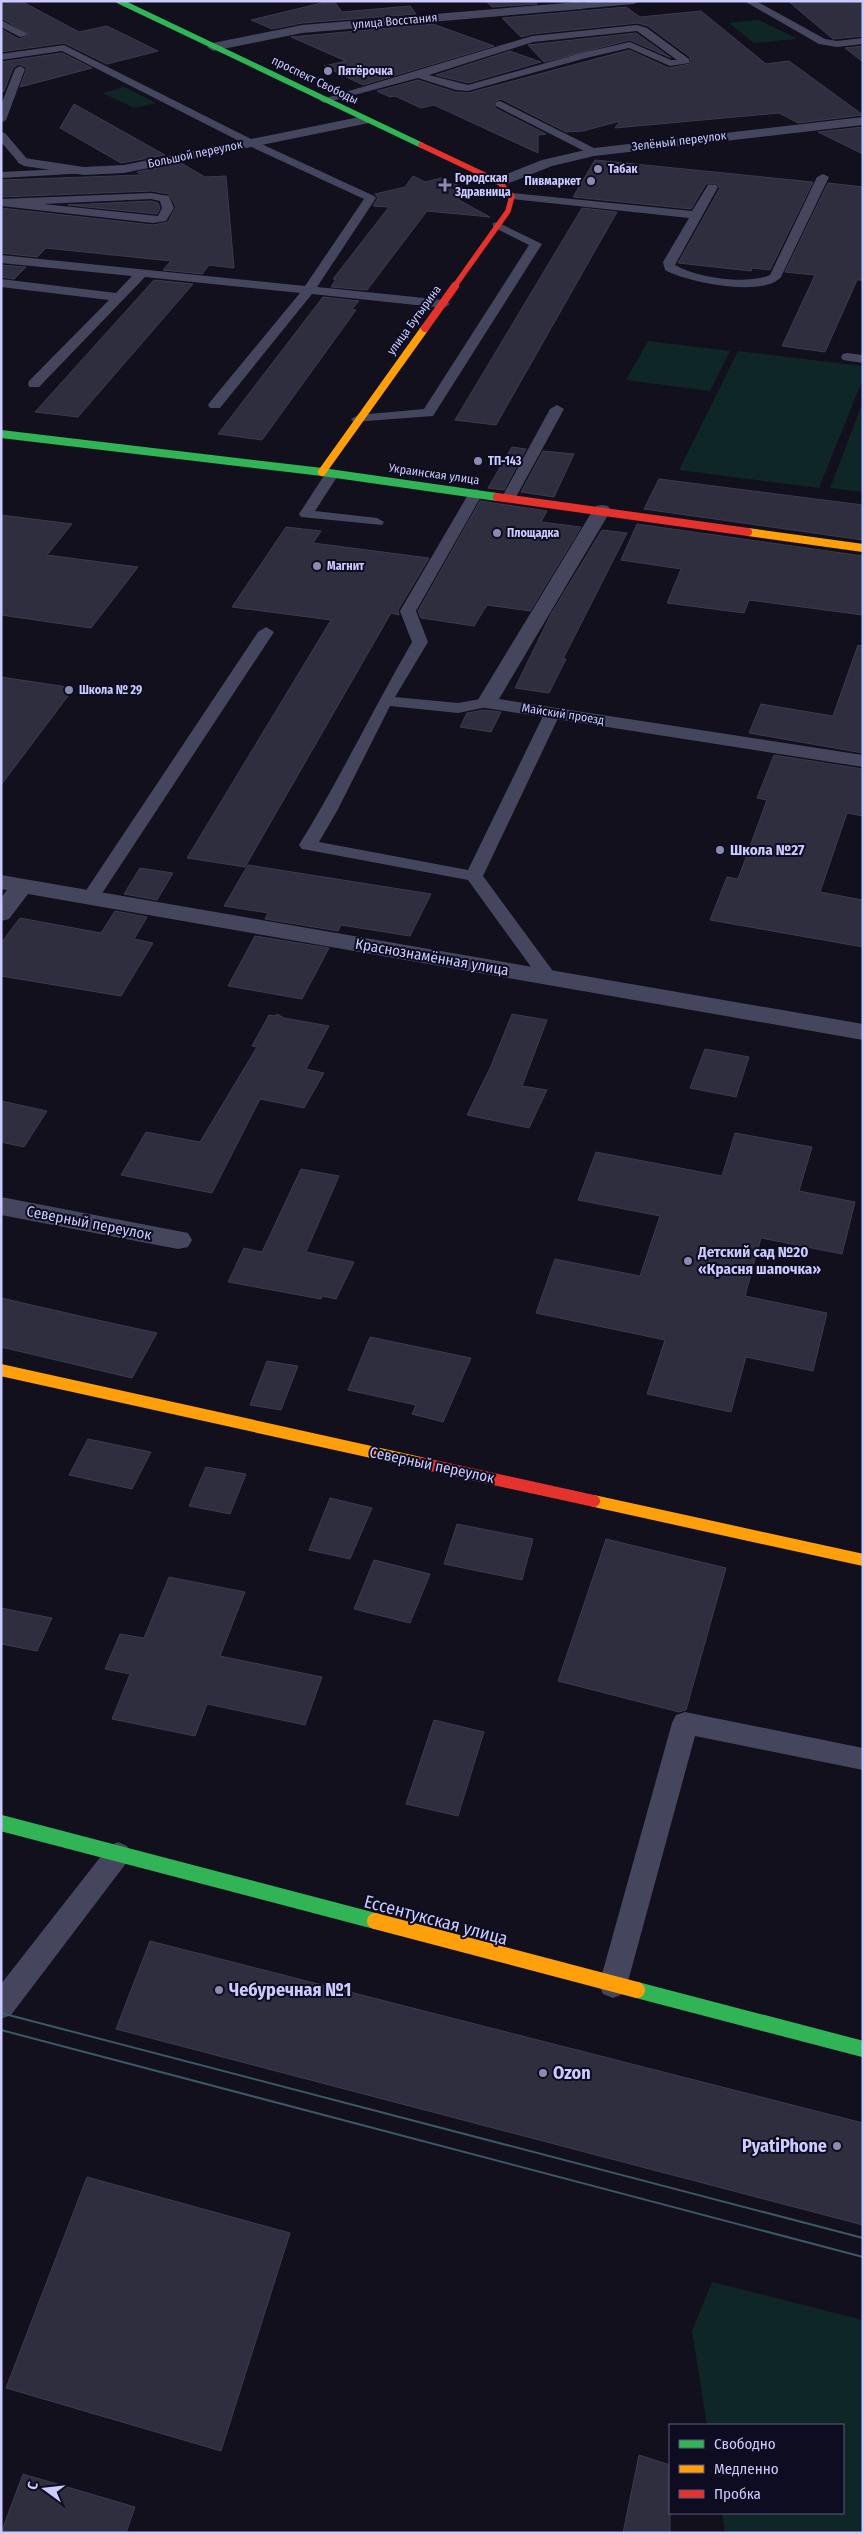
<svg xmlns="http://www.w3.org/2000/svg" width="864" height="2534" font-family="'Fira Sans Condensed',sans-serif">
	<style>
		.green { fill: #0f2626 }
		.building { fill: #2f2e3e; stroke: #3c3a50 }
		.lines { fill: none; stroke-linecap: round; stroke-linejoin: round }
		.lane { fill: #45465d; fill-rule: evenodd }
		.street { fill: #45465d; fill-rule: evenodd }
		.fast-far2 { stroke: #30b455; stroke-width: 5.5 }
		.fast-far1 { stroke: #30b455; stroke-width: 8 }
		.fast { stroke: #30b455; stroke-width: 16 }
		.slow-far2 { stroke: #ff9f0a; stroke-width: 8 }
		.slow-far1 { stroke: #ff9f0a; stroke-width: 12 }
		.slow { stroke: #ff9f0a; stroke-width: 16 }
		.jam-far2 { stroke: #e5322d; stroke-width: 5.5 }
		.jam-far1 { stroke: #e5322d; stroke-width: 8 }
		.jam { stroke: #e5322d; stroke-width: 12 }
		.tram { stroke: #3d5765; stroke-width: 2 }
		.poi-dot { fill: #8b8ab0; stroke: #0e0c20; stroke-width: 2 }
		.labels { text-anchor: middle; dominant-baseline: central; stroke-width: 4; stroke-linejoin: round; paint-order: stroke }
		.far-street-label { font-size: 12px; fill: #cccbff; stroke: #0e0c20 }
		.far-poi-label { font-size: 12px; font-weight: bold; fill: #cccbff; stroke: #0e0c20; text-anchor: start }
		.poi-label { font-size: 15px; font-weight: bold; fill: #cccbff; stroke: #0e0c20; text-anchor: start }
		.street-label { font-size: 15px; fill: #cccbff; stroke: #0e0c20 }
		.near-street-label { font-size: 18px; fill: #cccbff; stroke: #0e0c20 }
		.near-poi-label { font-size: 18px; font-weight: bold; fill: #cccbff; stroke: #0e0c20; text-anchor: start }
	</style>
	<rect width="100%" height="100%" fill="#12101c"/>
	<path class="green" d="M 758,20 L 759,20 L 798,39 L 754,43 L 729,23 Z
		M 124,87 L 156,103 L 134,108 L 103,93 Z
		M 648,341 L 730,351 L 710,391 L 626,380 Z
		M 738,351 L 863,366 L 863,379 L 819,488 L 679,470 Z
		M 863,402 L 863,492 L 830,488 Z
		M 712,2282 L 863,2320 L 863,2533 L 725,2533 L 722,2513 L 843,2513 L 843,2425 L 707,2425 L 692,2331 Z"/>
	<path class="building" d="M 1,1 L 21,1 L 79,32 L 107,26 L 158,51 L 107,64 L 64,43 L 1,52 L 1,29 L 19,39 L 30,35 L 1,18 Z
		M 330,1 L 334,1 L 342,12 L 410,6 L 416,14 L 302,23 L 272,29 L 251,20 Z
		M 486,1 L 535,1 L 537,4 L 492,7 Z
		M 788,1 L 863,1 L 863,36 L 833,39 Z
		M 626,7 L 640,17 L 701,11 L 766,64 L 789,61 L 863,115 L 798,123 L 779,113 L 615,128 L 620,121 L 583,131 L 566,132 L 501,99 L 495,101 L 495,108 L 546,134 L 538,135 L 538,153 L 434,105 L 421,108 L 395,96 L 390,97 L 377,91 L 418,80 L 455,92 L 468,93 L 629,50 L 669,68 L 690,64 L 690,57 L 648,26 L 638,23 L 532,34 L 521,37 L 502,18 Z
		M 433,24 L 494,46 L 363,85 L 324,66 L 346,61 L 291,37 Z
		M 636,33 L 671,58 L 630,40 L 544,62 L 528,45 Z
		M 863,46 L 863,62 L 845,48 Z
		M 510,51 L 541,62 L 468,83 L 436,75 Z
		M 62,53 L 92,68 L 20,87 L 27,68 L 19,64 L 13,68 L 4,91 L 1,92 L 1,62 Z
		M 74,104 L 165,155 L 121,163 L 60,128 Z
		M 863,127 L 863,154 L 818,132 Z
		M 595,160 L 813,182 L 770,270 L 752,268 L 751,271 L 678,263 L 720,188 L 717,184 L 706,184 L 691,209 L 573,197 Z
		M 181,163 L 205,177 L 226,176 L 234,268 L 209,265 L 202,274 L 163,270 L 171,261 L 46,248 L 37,257 L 1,253 L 1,208 L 153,225 L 168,222 L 176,207 L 169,194 L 151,191 L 1,197 L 1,180 L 142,175 L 137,172 Z
		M 413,176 L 425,182 L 441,178 L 466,189 L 459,200 L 490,217 L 427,211 L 367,290 L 331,287 L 336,279 L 333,279 L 389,207 L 373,206 L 378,198 L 375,194 L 405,187 Z
		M 828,183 L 863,187 L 863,280 L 857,280 L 825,352 L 782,346 L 815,275 L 785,272 Z
		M 151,201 L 158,203 L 160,208 L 157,214 L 68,205 Z
		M 582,208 L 617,212 L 496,425 L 455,420 Z
		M 1,265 L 26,267 L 14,279 L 1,277 Z
		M 154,280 L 193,284 L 78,417 L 35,412 Z
		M 323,297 L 359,301 L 352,309 L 356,310 L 262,440 L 218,434 Z
		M 512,447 L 526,449 L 504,490 L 488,488 Z
		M 543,451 L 574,454 L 554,497 L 521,492 Z
		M 659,479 L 863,505 L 863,540 L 644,509 Z
		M 480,501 L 547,511 L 541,522 L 581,527 L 530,611 L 487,605 L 474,626 L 421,618 L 418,611 Z
		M 1,515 L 72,524 L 47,555 L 138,567 L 91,628 L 1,615 Z
		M 637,524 L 863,556 L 863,615 L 749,600 L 744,613 L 667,603 L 681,569 L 621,560 Z
		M 286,527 L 321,531 L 313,543 L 429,558 L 398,610 L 399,615 L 391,613 L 245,867 L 187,858 L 331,620 L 232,607 Z
		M 602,530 L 627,533 L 563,659 L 566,659 L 549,693 L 515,688 L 551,614 Z
		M 858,645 L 863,646 L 863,753 L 749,733 L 761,704 L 833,716 Z
		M 1,677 L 74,688 L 1,785 Z
		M 484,710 L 501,712 L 491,732 L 460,727 L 467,713 Z
		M 774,755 L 863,769 L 863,816 L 847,813 L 820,892 L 863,900 L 863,947 L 710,920 L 727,877 L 738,879 L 767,800 L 757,798 Z
		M 248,865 L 431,894 L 410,936 L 341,925 L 338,931 L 265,919 L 268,913 L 224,906 Z
		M 140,868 L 173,873 L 157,900 L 124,894 Z
		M 115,911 L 147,917 L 134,939 L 153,943 L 121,996 L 1,976 L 1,943 L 20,918 L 101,933 Z
		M 255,936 L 329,948 L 302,999 L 228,986 Z
		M 277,1014 L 284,1018 L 329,1026 L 306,1069 L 324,1073 L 304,1108 L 260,1099 L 212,1193 L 121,1175 L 146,1132 L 200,1142 L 257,1047 L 252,1046 L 269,1015 L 275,1016 Z
		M 512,1014 L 547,1020 L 522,1086 L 547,1090 L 529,1128 L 467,1115 L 491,1066 Z
		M 705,1049 L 749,1057 L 736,1097 L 690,1088 Z
		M 1,1101 L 47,1111 L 24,1147 L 1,1142 Z
		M 735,1133 L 812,1147 L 799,1191 L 855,1202 L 842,1254 L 761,1238 L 745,1296 L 827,1313 L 813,1371 L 746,1357 L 731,1412 L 647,1394 L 665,1340 L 536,1313 L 555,1259 L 640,1276 L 660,1216 L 578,1200 L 596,1152 L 722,1176 Z
		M 301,1169 L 339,1176 L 306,1252 L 354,1262 L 336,1299 L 322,1296 L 321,1299 L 228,1282 L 244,1248 L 262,1252 Z
		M 1,1298 L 93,1319 L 157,1333 L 132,1378 L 1,1347 Z
		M 370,1337 L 471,1358 L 443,1422 L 412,1414 L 416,1405 L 348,1390 Z
		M 267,1361 L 298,1366 L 281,1410 L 250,1405 Z
		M 88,1439 L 151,1452 L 132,1489 L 69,1475 Z
		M 206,1467 L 246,1474 L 230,1514 L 189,1506 Z
		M 330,1498 L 372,1508 L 350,1559 L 309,1550 Z
		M 457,1524 L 533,1539 L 522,1580 L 444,1564 Z
		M 606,1539 L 726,1568 L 686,1710 L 679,1712 L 558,1681 Z
		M 374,1560 L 430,1574 L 410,1623 L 354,1609 Z
		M 169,1577 L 245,1592 L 220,1656 L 322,1677 L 305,1725 L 207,1704 L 195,1736 L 112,1719 L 130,1674 L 105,1669 L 120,1634 L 144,1638 Z
		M 1,1608 L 52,1618 L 37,1651 L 1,1644 Z
		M 434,1720 L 484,1732 L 458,1816 L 406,1804 Z
		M 150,1941 L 863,2123 L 863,2225 L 116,2029 Z
		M 87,2177 L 290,2233 L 221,2451 L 6,2388 Z
		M 639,2455 L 670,2465 L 670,2533 L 623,2533 Z
		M 23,2474 L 135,2507 L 126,2533 L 1,2533 Z"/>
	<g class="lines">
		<path class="lane" d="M 600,1 L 639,1 L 634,4 L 578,9 L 573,6 L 578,3 Z
			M 744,1 L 756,1 L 825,39 L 837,41 L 863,38 L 863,44 L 837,47 L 819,44 Z
			M 1,20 L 26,33 L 28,35 L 20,37 L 1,27 Z
			M 637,25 L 647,28 L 689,59 L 689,63 L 670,66 L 629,48 L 586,58 L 468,91 L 456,90 L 418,78 L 324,103 L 319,100 L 532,36 ZM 637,31 L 677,60 L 671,60 L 630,42 L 581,53 L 468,85 L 429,75 L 533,42 Z
			M 64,45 L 253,140 L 374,196 L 376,198 L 317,287 L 444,300 L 450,304 L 444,308 L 312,294 L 220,408 L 210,408 L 208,405 L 210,402 L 300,293 L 145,277 L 39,387 L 29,387 L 28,384 L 29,381 L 109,300 L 1,287 L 1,279 L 116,293 L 132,276 L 1,263 L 1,255 L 305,286 L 364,199 L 245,144 L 62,51 L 1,60 L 1,54 Z
			M 20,66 L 25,69 L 6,120 L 1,123 L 1,105 L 15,69 Z
			M 500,101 L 598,150 L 599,152 L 594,155 L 590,154 L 496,106 L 496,102 Z
			M 1,132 L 5,133 L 28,160 L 28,164 L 20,164 L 1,142 Z
			M 84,168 L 88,169 L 88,173 L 1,178 L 1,172 Z
			M 823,174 L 829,177 L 781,277 C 763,298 686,282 665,270 L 663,262 L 689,218 L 512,199 L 506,196 L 512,193 L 692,211 L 708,185 L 716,185 L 718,187 L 675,265 C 697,278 747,285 770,275 L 817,177 Z
			M 151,193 L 169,196 L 174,208 L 166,221 L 153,223 L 1,206 L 1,199 ZM 151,199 L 160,201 L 162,208 L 158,216 L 43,204 Z
			M 497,222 L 542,244 L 433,416 L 353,422 L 351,419 L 358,415 L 424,409 L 529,245 L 493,227 L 493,223 Z
			M 847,353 L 863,355 L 863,363 L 843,360 L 841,357 L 843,354 Z
			M 557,405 L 564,409 L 516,497 L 509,501 L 504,500 L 502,497 L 550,409 Z
			M 332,470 L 339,474 L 315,511 L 377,518 L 384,522 L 382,525 L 301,517 L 299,514 L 327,471 Z
			M 476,489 L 483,493 L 416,611 L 428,642 L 395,697 L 458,703 L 486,698 L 494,703 L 492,706 L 458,713 L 390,706 L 337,811 L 319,842 L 468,870 L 545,712 L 547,709 L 559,709 L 561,712 L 483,876 L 558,978 L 556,982 L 542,982 L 468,880 L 308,850 L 302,849 L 299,845 C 340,779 373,709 412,642 L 400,611 L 469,493 Z
			M 266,627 L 274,632 L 99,898 L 96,902 L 84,902 L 81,898 L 258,632 Z
			M 685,1712 L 863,1748 L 863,1770 L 695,1736 L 627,1985 L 623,1994 L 613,1998 L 603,1994 L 599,1985 L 672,1723 L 676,1715 Z
			M 118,1842 L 127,1846 L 131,1854 L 127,1862 L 11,2015 L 1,2019 L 1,1984 L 109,1846 Z"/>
		<path class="street" d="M 578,2 L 582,3 L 584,6 L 582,9 L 302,33 L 213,51 L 207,47 L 213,43 L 302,25 Z
			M 364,116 L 371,120 L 369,123 L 124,173 L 84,175 L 24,166 L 17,162 L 24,158 L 84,167 L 124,165 Z
			M 863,117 L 863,125 L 594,156 L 552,166 L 504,185 L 499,186 L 492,182 L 494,179 L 542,160 L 594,148 Z
			M 602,505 L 608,506 L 611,510 L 499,699 L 863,755 L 863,767 L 479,707 L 476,703 L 593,510 L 596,506 Z
			M 1,875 L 863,1024 L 863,1040 L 28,894 L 9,919 L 1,921 L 1,898 L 7,890 L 1,889 Z
			M 1,1197 L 178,1231 L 188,1233 L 192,1240 L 188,1247 L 178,1249 L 1,1215 Z"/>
		<path class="fast-far2" d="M 119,1 L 421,145"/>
		<path class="fast-far1" d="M 1,434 L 322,472 L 497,497"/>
		<path class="fast" d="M 1,1823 L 375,1921
			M 637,1990 L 863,2049"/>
		<path class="slow-far2" d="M 322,472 L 425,328
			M 748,532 L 863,548"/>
		<path class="slow-far1" d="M 1,1370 L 421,1463
			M 594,1501 L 863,1560"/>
		<path class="slow" d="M 375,1921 L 637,1990"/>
		<path class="jam-far2" d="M 421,145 L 499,182 L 512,196 L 508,211 L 454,287"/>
		<path class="jam-far1" d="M 425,328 L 455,286
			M 497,497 L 748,532"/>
		<path class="jam" d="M 421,1463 L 594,1501"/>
		<path class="tram" d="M 1,2013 L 863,2238
			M 1,2030 L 863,2257"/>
	</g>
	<g class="poi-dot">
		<circle cx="328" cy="71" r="5"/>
		<circle cx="598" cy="169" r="5"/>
		<circle cx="591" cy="181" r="5"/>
		<path d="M442.5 177.5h5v5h5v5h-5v5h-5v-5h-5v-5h5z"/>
		<circle cx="478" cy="461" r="5"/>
		<circle cx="497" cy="533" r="5"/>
		<circle cx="317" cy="566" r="5"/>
		<circle cx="69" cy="690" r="5"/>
		<circle cx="720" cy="850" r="5"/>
		<circle cx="688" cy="1261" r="5"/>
		<circle cx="219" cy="1990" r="5"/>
		<circle cx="543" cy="2073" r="5"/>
		<circle cx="837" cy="2146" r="5"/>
	</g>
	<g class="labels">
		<g class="far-street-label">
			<text transform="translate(395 21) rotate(-5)">улица Восстания</text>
			<text transform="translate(315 80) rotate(26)">проспект Свободы</text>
			<text transform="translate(679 141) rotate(-7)">Зелёный переулок</text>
			<text transform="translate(195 154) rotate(-12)">Большой переулок</text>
			<text transform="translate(414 320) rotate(-54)">улица Бутырина</text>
			<text transform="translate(434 474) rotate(8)">Украинская улица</text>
			<text transform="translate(563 714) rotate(9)">Майский проезд</text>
		</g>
		<g class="far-poi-label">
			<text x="338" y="71">Пятёрочка</text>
			<text x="608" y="169">Табак</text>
			<text x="455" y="178">Городская<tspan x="455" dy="14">Здравница</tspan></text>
			<text x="581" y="181" text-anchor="end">Пивмаркет</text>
			<text x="488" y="461">ТП-143</text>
			<text x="507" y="533">Площадка</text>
			<text x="327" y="566">Магнит</text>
			<text x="79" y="690">Школа № 29</text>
		</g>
		<g class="poi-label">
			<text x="730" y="850">Школа №27</text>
			<text x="698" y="1252">Детский сад №20<tspan x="698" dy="17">«Красня шапочка»</tspan></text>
		</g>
		<g class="street-label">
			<text transform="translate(432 957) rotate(10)">Краснознамённая улица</text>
			<text transform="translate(89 1223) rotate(11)">Северный переулок</text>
			<text transform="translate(432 1465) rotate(12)">Северный переулок</text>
		</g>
		<g class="near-street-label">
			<text transform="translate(436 1920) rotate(15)">Ессентукская улица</text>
		</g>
		<g class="near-poi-label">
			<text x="229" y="1990">Чебуречная №1</text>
			<text x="553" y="2073">Ozon</text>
			<text x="827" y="2146" text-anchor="end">PyatiPhone</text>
		</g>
	</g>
	<rect width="864" height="2534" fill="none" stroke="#cccbff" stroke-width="5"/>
	<rect x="669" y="2424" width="175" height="90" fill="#0e0c20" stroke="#5a5879"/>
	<rect x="679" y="2440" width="25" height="8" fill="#30b455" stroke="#5a5879"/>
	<text x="714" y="2449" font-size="15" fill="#cccbff">Свободно</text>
	<rect x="679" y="2465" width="25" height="8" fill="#ff9f0a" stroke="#5a5879"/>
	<text x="714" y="2474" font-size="15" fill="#cccbff">Медленно</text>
	<rect x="679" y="2490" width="25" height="8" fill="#e5322d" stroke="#5a5879"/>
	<text x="714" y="2499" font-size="15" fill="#cccbff">Пробка</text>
	<g transform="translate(45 2489) rotate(285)" stroke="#0e0c20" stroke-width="4" paint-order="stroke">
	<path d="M0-4L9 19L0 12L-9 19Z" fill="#cccbff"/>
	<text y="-8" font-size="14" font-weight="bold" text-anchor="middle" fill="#cccbff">С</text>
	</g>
</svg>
